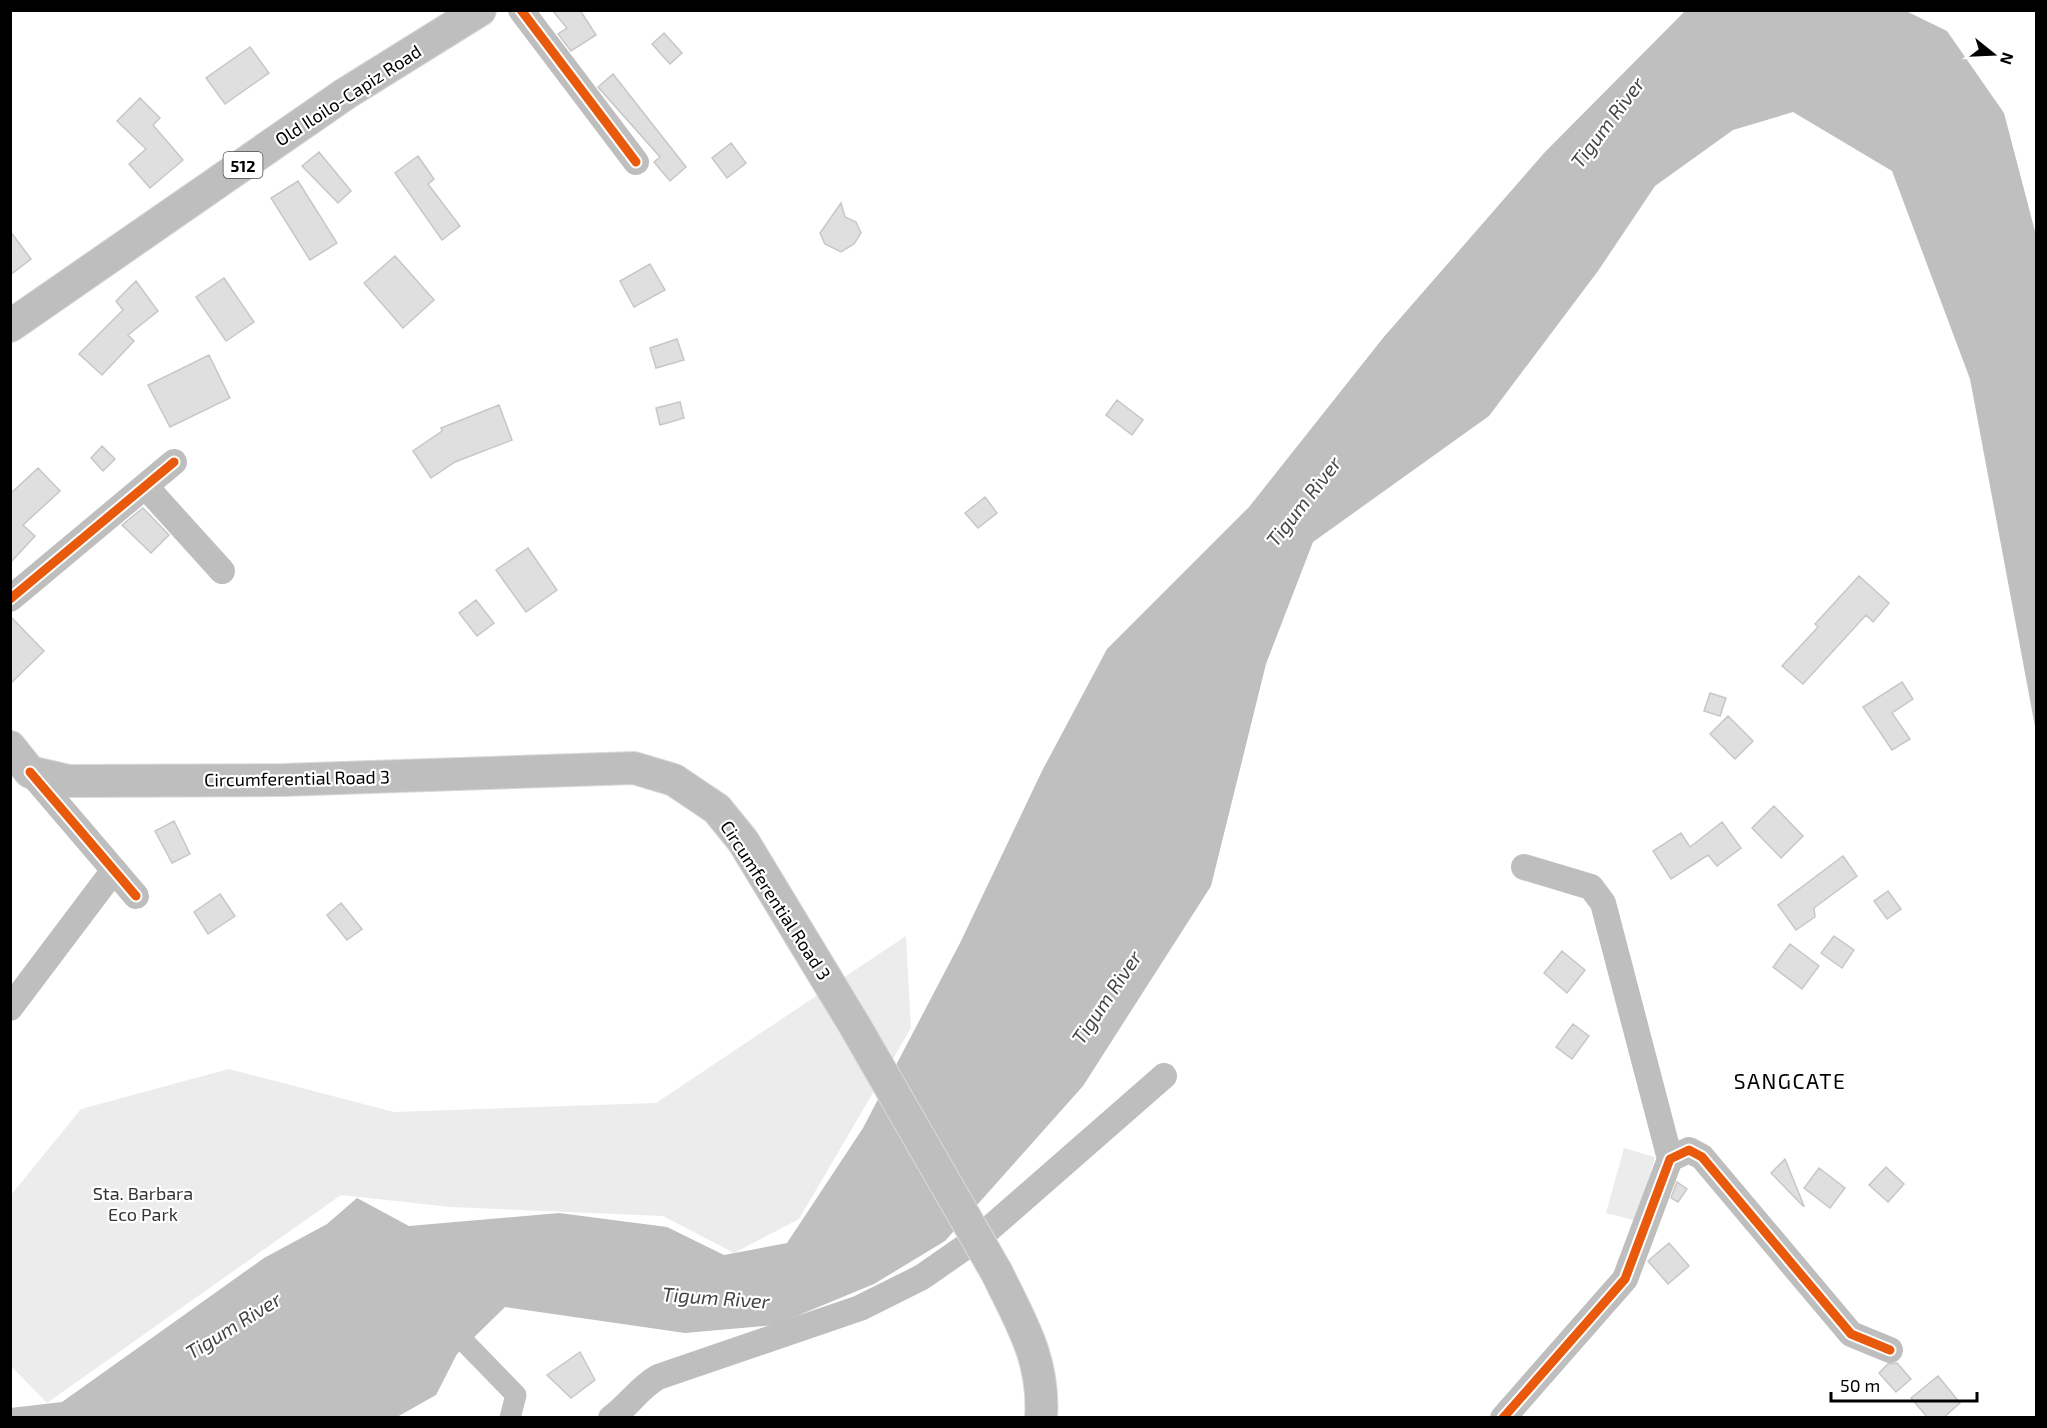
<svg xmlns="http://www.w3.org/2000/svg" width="2047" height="1428" font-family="'Exo 2',sans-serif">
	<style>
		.green { fill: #ececec }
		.water { fill: #bfbfbf }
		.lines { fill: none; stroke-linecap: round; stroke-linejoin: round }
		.canal { stroke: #bfbfbf; stroke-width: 21 }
		.building { fill: #dfdfdf; stroke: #c7c7c7; stroke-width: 1.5 }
		.major-casing { stroke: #dbdbdb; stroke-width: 34 }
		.minor { stroke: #bebebe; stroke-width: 26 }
		.major { stroke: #bebebe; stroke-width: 32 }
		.major-bridge-casing { stroke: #dbdbdb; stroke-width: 34; stroke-linecap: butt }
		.major-bridge { stroke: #bebebe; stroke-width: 32 }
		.cycleway-casing { stroke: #fff; stroke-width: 13 }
		.cycleway { stroke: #e8590c; stroke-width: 9 }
		.labels { text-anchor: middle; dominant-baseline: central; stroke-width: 4.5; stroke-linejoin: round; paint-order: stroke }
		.shield { fill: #fff; stroke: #4c4c4c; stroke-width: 1.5 }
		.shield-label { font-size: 16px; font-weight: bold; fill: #000 }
		.street-label { font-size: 18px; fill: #000; stroke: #fff }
		.park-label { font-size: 18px; fill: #333; stroke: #fff }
		.water-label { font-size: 20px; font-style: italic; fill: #444; stroke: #fff }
		.quarter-label { font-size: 21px; letter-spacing: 1.5px; fill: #000; stroke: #fff }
	</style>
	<rect width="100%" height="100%" fill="#fff"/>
	<path class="green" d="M 906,936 L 911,1028 L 799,1219 L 734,1253 L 663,1216 L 450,1207 L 341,1195 L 47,1403 L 11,1366 L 11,1195 L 81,1109 L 229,1069 L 394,1112 L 656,1103 Z
		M 1624,1148 L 1655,1157 L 1637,1221 L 1606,1213 Z"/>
	<path class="water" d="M 1685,11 L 1906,11 L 1947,31 L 2004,113 L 2036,235 L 2036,732 L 1970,379 L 1892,171 L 1793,112 L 1733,130 L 1655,186 L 1598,271 L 1489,416 L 1313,542 L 1266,664 L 1211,886 L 1083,1086 L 945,1241 L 874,1284 L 775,1325 L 685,1333 L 505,1307 L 457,1354 L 436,1395 L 397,1417 L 11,1418 L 10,1408 L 62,1402 L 264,1258 L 327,1224 L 357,1198 L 409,1226 L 559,1213 L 667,1227 L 724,1255 L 787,1243 L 863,1128 L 960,943 L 1042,771 L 1107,649 L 1249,507 L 1383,338 L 1545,152 Z"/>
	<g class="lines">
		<path class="canal" d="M 448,1325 L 516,1395 L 510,1418"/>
	</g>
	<path class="building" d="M 552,10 L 580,10 L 596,35 L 571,51 L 558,34 L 567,28 Z
		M 664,33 L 682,53 L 670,64 L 652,44 Z
		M 250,47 L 269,73 L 225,104 L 206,78 Z
		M 613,74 L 686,167 L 670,181 L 654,162 L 660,157 L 598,87 Z
		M 140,98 L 160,118 L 153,125 L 183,160 L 150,188 L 129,164 L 146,149 L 117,121 Z
		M 731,143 L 746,163 L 727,178 L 712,158 Z
		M 319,152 L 351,191 L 338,203 L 302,166 Z
		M 418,156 L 434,179 L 428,184 L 460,226 L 442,240 L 395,173 Z
		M 298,181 L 337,243 L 310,260 L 271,198 Z
		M 841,203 L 845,217 L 856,222 L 861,233 L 854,244 L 841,252 L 825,244 L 820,233 Z
		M 10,231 L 31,259 L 10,275 Z
		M 395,256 L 434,300 L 403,328 L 364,283 Z
		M 650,264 L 665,290 L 634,307 L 620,281 Z
		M 224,278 L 254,322 L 226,341 L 196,297 Z
		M 136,281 L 158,311 L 128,335 L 134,341 L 102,375 L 79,354 L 123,310 L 116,301 Z
		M 677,339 L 684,360 L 656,368 L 650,348 Z
		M 209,355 L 230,398 L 170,427 L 148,385 Z
		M 1117,400 L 1143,420 L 1132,435 L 1106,415 Z
		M 680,402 L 684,418 L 660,425 L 656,408 Z
		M 499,405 L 512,440 L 455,462 L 431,478 L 413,451 L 442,431 L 441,428 Z
		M 102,446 L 115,459 L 103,471 L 91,458 Z
		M 38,468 L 60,491 L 23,525 L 35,536 L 10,563 L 10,494 Z
		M 985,497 L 997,513 L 978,528 L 965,513 Z
		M 143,508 L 169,535 L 151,553 L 122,525 Z
		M 528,548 L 557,590 L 526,612 L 496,570 Z
		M 1859,576 L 1889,603 L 1873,622 L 1866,615 L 1803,684 L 1782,666 L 1818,627 L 1815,624 Z
		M 476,600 L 494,623 L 477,636 L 459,613 Z
		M 10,616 L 44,651 L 10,684 Z
		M 1902,682 L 1913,699 L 1892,713 L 1910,739 L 1892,750 L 1863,707 Z
		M 1710,693 L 1726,698 L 1720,716 L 1704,711 Z
		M 1728,716 L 1753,741 L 1735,759 L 1710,734 Z
		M 1774,806 L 1803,836 L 1781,858 L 1752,828 Z
		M 174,821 L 190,854 L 172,863 L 155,831 Z
		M 1722,822 L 1741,848 L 1717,866 L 1708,855 L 1671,879 L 1653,851 L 1681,833 L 1690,847 Z
		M 1843,856 L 1857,876 L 1814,908 L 1815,917 L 1796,930 L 1778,905 Z
		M 1888,891 L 1901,909 L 1887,919 L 1874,901 Z
		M 220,894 L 235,916 L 208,934 L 194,912 Z
		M 341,903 L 362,929 L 347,940 L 327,915 Z
		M 1834,936 L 1854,950 L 1842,968 L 1821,953 Z
		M 1790,944 L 1819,966 L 1802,989 L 1773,967 Z
		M 1562,951 L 1585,970 L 1567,993 L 1544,973 Z
		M 1573,1024 L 1589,1036 L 1572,1059 L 1556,1047 Z
		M 1785,1159 L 1804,1206 L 1803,1206 L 1771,1173 Z
		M 1886,1167 L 1904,1184 L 1888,1202 L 1869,1185 Z
		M 1819,1168 L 1845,1188 L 1830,1208 L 1804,1188 Z
		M 1677,1182 L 1687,1189 L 1678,1202 L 1671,1198 Z
		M 1669,1243 L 1689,1266 L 1668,1284 L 1648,1261 Z
		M 580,1352 L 595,1380 L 571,1398 L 547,1375 Z
		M 1897,1363 L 1911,1379 L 1896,1392 L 1879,1373 L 1888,1364 Z
		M 1938,1376 L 1960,1403 L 1943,1418 L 1928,1418 L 1911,1398 Z"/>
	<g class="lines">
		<g class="major-casing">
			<path id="major" d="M 10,326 L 345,94 L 480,10
				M 10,747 L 30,772 L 69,781 L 283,780 L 634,768 L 674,780 L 717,809 L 743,841 L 855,1026
				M 997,1273 C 1021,1323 1045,1360 1041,1418"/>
		</g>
		<path class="minor" d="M 521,10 L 636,162
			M 146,487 L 222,571
			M 10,599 L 174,462
			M 30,772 L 136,896
			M 1524,867 L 1591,887 L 1603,903 L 1670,1159
			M 10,1008 L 114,870
			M 611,1418 C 629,1405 640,1387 658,1377 L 860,1308 L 922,1277 L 981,1236 L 1164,1076
			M 1503,1418 L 1625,1279 L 1670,1159 L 1689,1150 L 1702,1157 L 1851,1334 L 1890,1350"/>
		<use href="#major" class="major"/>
		<g class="major-bridge-casing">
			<path id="major-bridge" d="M 855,1026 L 997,1273"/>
		</g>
		<use href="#major-bridge" class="major-bridge"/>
		<g class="cycleway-casing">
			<path id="cycleway" d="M 521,10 L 636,162
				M 10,599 L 174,462
				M 30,772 L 136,896
				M 1503,1418 L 1625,1279 L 1670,1159 L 1689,1150 L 1702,1157 L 1851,1334 L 1890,1350"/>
		</g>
		<use href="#cycleway" class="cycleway"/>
	</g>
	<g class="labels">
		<rect class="shield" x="223.5" y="152" width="39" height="26" rx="4.5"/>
		<g class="shield-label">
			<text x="243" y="165">512</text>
		</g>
		<g class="street-label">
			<text transform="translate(348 95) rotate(-33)">Old Iloilo-Capiz Road</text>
			<text transform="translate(297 778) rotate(-1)">Circumferential Road 3</text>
			<text transform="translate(776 900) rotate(57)">Circumferential Road 3</text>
		</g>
		<g class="park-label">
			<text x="143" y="1193">Sta. Barbara<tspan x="143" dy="21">Eco Park</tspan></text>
		</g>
		<g class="water-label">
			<text transform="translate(1607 122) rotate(-53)">Tigum River</text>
			<text transform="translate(1303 501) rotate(-52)">Tigum River</text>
			<text transform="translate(1106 997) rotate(-56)">Tigum River</text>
			<text transform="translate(716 1297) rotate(4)">Tigum River</text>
			<text transform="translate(233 1325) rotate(-32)">Tigum River</text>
		</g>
		<g class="quarter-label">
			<text x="1790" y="1080">SANGCATE</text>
		</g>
	</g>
	<rect width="2047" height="1428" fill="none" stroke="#000000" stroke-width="24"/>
	<g transform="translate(1993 54) rotate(108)" stroke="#ffffff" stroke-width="4.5" paint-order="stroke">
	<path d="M0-4.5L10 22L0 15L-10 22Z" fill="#000000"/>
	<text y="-9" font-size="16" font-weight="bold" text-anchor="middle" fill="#000000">N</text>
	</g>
	<path d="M1831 1392v9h146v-9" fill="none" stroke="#000000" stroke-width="3"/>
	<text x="1840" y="1392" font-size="18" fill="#000000" stroke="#ffffff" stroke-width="4.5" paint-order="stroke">50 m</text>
</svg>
